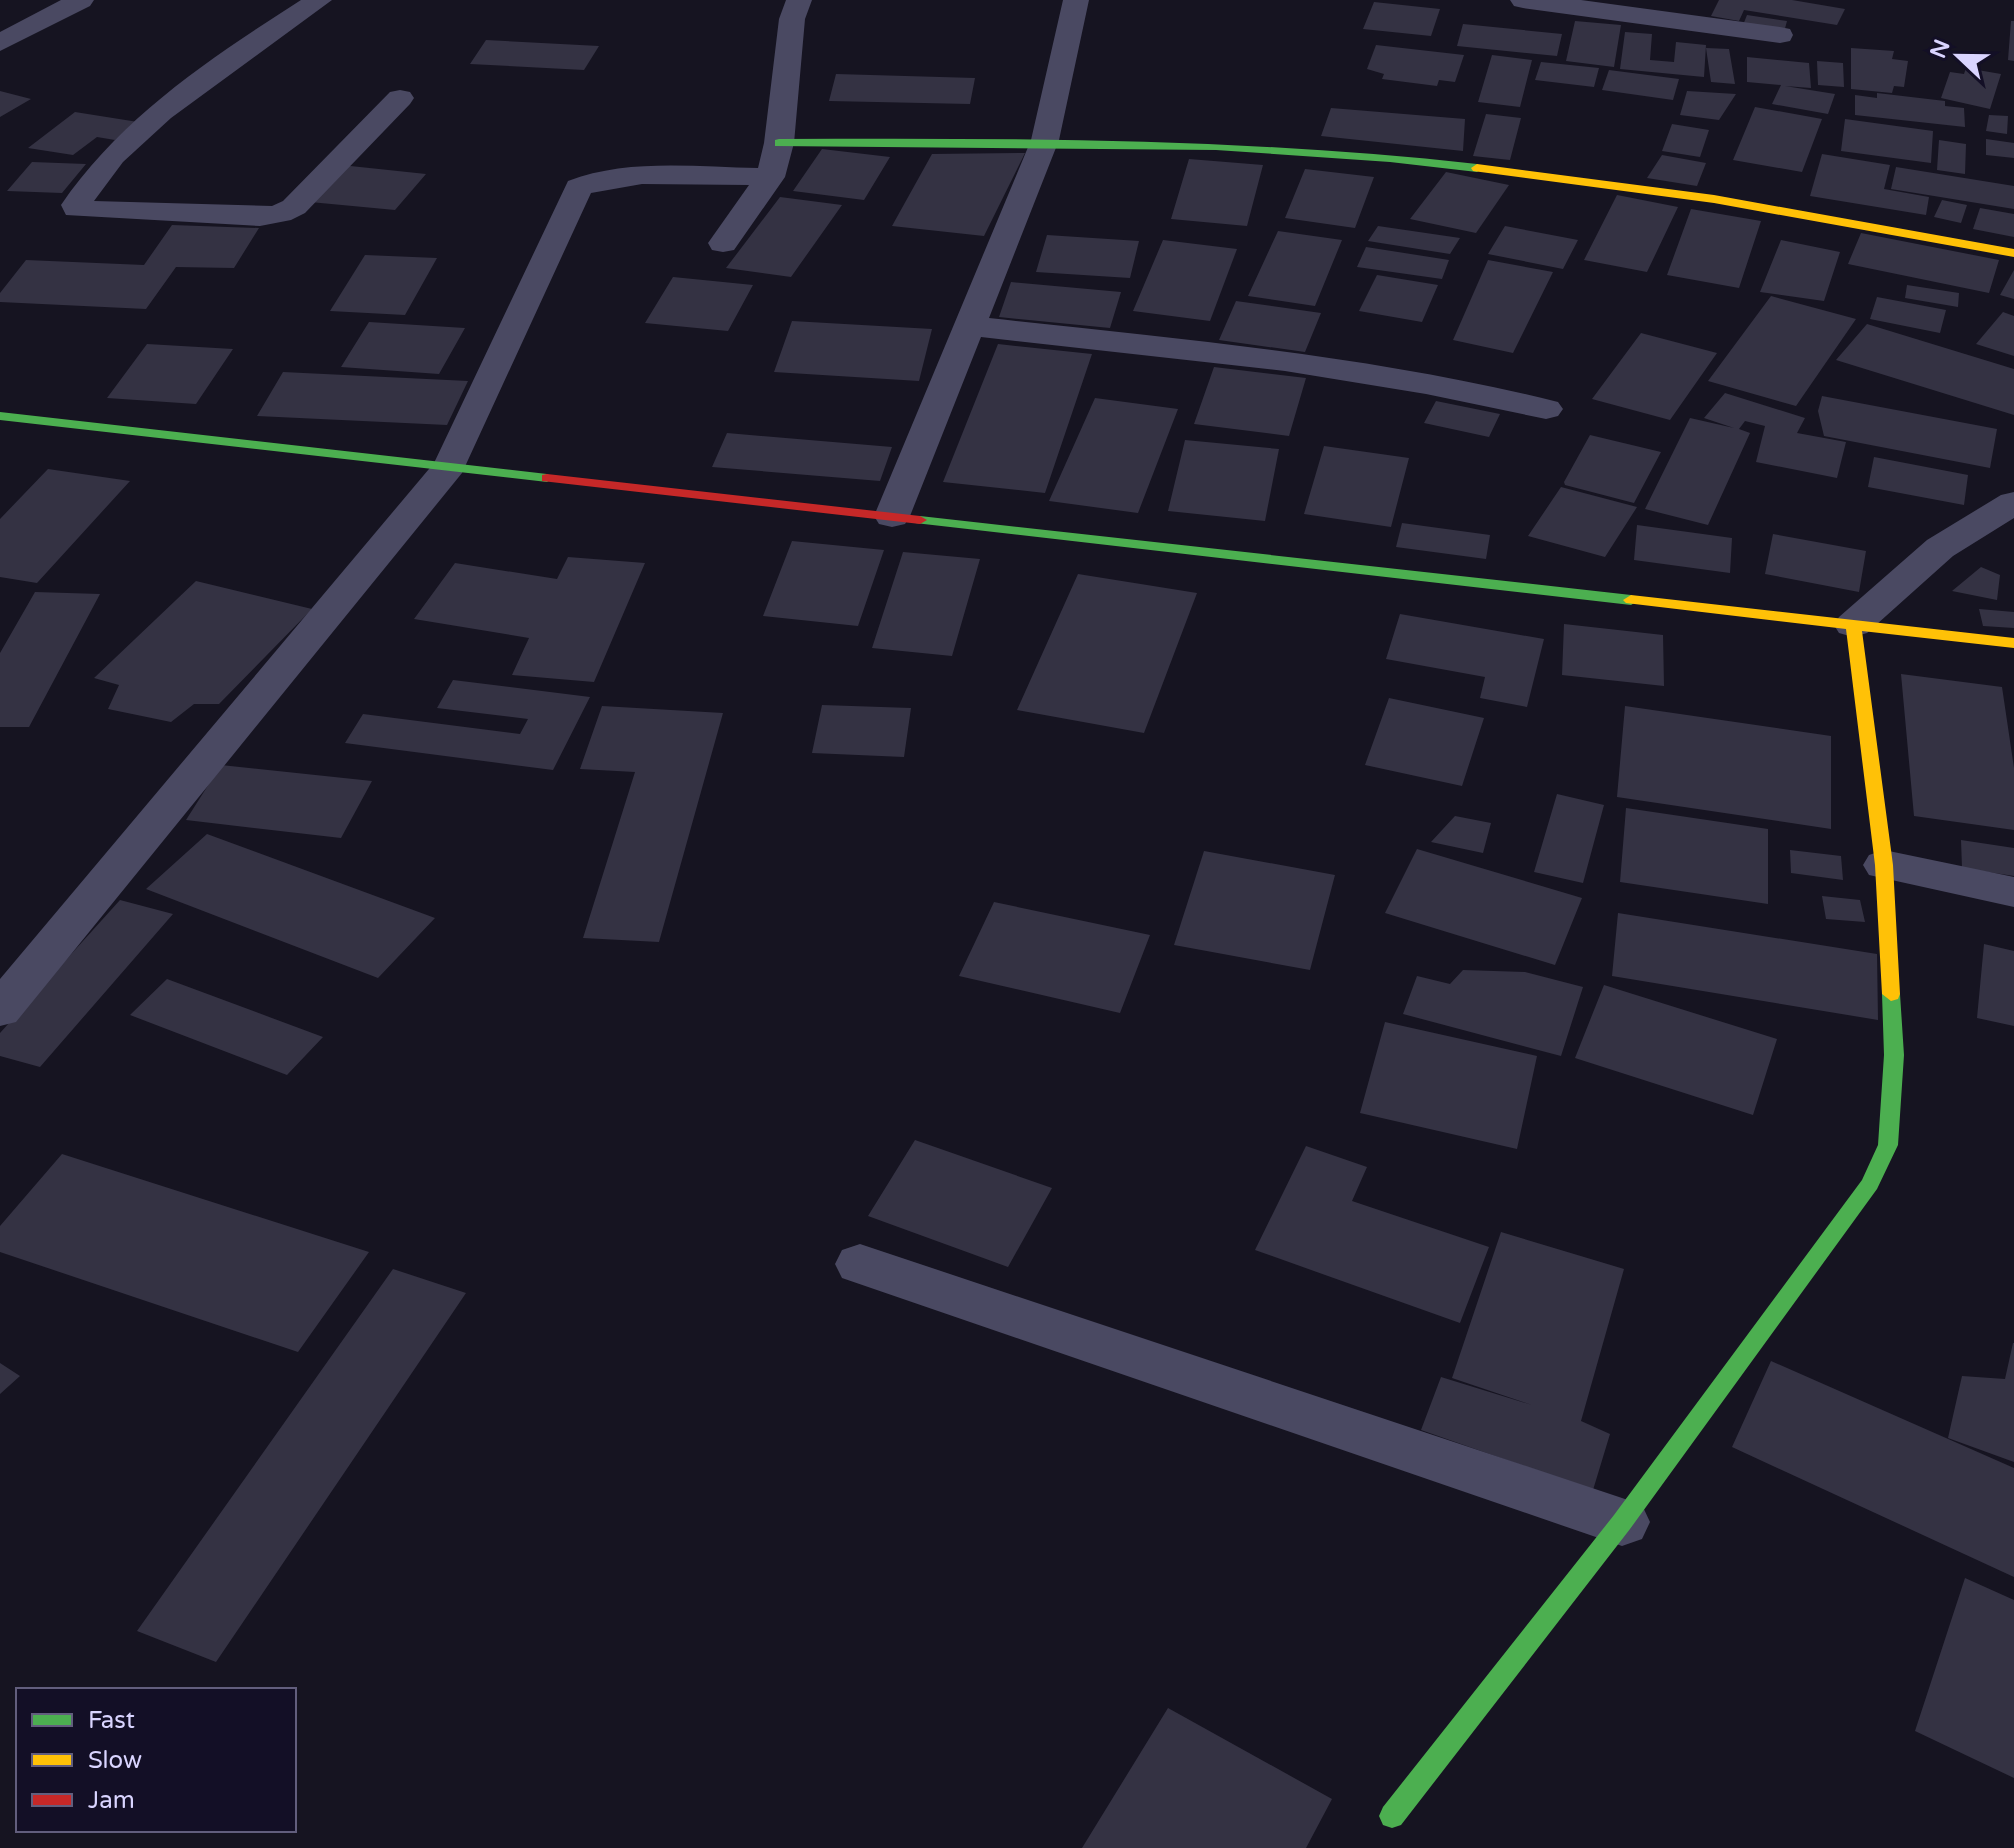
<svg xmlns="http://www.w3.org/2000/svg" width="2014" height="1848" font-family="'Varela Round',sans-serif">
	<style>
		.building { fill: #343243 }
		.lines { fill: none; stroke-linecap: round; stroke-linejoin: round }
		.street { fill: #4a4962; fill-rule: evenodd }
		.fast { fill: #4caf50; fill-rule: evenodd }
		.slow { fill: #ffc107; fill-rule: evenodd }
		.jam { fill: #c62828; fill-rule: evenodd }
	</style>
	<rect width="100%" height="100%" fill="#161421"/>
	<path class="building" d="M 1719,0 L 1792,0 L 1845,9 L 1837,25 L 1744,10 L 1739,21 L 1711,16 Z
		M 1374,2 L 1440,9 L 1431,36 L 1363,29 Z
		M 1747,15 L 1787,21 L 1783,36 L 1741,30 Z
		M 1575,21 L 1621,25 L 1614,67 L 1566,61 Z
		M 2011,21 L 2014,21 L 2014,61 L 2008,60 Z
		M 1463,24 L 1562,34 L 1557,56 L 1457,46 Z
		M 1625,32 L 1652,34 L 1650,60 L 1674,62 L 1676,42 L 1706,45 L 1704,77 L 1620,69 Z
		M 486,40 L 599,46 L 584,70 L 470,64 Z
		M 1376,45 L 1464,55 L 1455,82 L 1439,80 L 1437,86 L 1382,79 L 1384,74 L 1367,69 Z
		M 1706,48 L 1729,49 L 1735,84 L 1711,82 Z
		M 1851,48 L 1894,51 L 1892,59 L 1908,61 L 1904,87 L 1894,86 L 1892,93 L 1851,89 Z
		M 1492,55 L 1532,60 L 1520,107 L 1478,102 Z
		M 1747,57 L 1809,63 L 1811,88 L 1785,86 L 1835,94 L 1828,114 L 1772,104 L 1781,85 L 1747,82 Z
		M 1817,61 L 1843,63 L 1844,87 L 1818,85 Z
		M 1541,62 L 1599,68 L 1594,87 L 1535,80 Z
		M 1966,68 L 2001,74 L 1990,109 L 1941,98 L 1950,72 L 1964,74 Z
		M 1609,70 L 1679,79 L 1673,100 L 1602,90 Z
		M 836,74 L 975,78 L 970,104 L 829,101 Z
		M 0,91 L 31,99 L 0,117 Z
		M 1687,91 L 1736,94 L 1719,120 L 1680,115 Z
		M 1877,93 L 1945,101 L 1945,106 L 1964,108 L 1965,127 L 1855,115 L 1855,95 L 1877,98 Z
		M 1755,107 L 1822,119 L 1802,172 L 1733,160 Z
		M 1331,108 L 1465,119 L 1463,151 L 1321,136 Z
		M 75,112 L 138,122 L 115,140 L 97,137 L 73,155 L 28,148 Z
		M 1486,114 L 1521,118 L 1510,160 L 1473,156 Z
		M 1989,115 L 2008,116 L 2007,134 L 1986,131 Z
		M 1845,119 L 1933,131 L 1931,163 L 1841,151 Z
		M 1672,124 L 1709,130 L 1700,157 L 1662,151 Z
		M 1986,139 L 2014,143 L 2014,158 L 1986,155 Z
		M 1939,140 L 1966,144 L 1965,174 L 1937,170 Z
		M 822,149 L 890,157 L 864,200 L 793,191 Z
		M 1025,153 L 984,236 L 892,226 L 932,154 Z
		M 1822,154 L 1890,165 L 1884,189 L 1929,197 L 1926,215 L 1810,196 Z
		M 1662,155 L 1706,163 L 1697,186 L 1647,178 Z
		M 1189,159 L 1263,165 L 1247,226 L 1171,219 Z
		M 32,162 L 86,164 L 62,193 L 7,191 Z
		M 341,165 L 426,174 L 395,210 L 310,202 Z
		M 1896,167 L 2014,186 L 2014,209 L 1891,189 Z
		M 1305,169 L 1374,177 L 1355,228 L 1285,218 Z
		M 1446,172 L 1509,185 L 1476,233 L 1410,219 Z
		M 1617,195 L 1678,207 L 1647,272 L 1584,260 Z
		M 780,197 L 842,205 L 791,277 L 726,268 Z
		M 1942,200 L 1967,205 L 1961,223 L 1934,217 Z
		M 1980,208 L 2014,214 L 2014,237 L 1973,229 Z
		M 1691,209 L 1761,221 L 1739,288 L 1667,275 Z
		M 172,225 L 259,228 L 234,268 L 176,267 L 146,309 L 0,302 L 0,293 L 26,260 L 144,265 Z
		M 1378,226 L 1460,238 L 1450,254 L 1368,241 Z
		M 1505,226 L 1578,240 L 1563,269 L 1488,254 Z
		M 1278,231 L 1342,240 L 1315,306 L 1248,296 Z
		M 1861,233 L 1999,260 L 1989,293 L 1848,264 Z
		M 1047,235 L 1139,241 L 1130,278 L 1036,272 Z
		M 1163,240 L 1237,249 L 1210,321 L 1133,311 Z
		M 1781,240 L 1840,252 L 1824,301 L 1760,292 Z
		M 1366,247 L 1449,260 L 1442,279 L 1357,267 Z
		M 365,255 L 437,258 L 405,315 L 330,311 Z
		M 1488,260 L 1553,272 L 1513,353 L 1453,340 Z
		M 2014,270 L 2014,299 L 2000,295 Z
		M 1377,275 L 1438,285 L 1422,322 L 1359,311 Z
		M 673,277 L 753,285 L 728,331 L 645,323 Z
		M 1011,282 L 1121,292 L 1110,328 L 999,317 Z
		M 1907,285 L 1959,293 L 1958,307 L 1905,298 Z
		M 1771,296 L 1856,319 L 1796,406 L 1708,381 Z
		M 1877,297 L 1946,310 L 1940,333 L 1870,319 Z
		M 1236,301 L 1321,313 L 1305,352 L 1219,340 Z
		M 2003,312 L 2014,316 L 2014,356 L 1976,344 Z
		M 792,321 L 932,329 L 919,381 L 774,372 Z
		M 369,322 L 465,328 L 439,374 L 341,367 Z
		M 1867,324 L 2014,369 L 2014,415 L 1836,360 Z
		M 1641,333 L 1717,353 L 1670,420 L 1592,399 Z
		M 147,344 L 233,349 L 196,404 L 107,398 Z
		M 998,344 L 1092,354 L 1045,493 L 943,482 Z
		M 1214,367 L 1306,378 L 1289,436 L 1194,424 Z
		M 283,372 L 468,381 L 447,425 L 257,416 Z
		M 1725,393 L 1805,418 L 1797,433 L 1846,442 L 1837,478 L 1756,462 L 1765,426 L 1745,421 L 1739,429 L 1750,433 L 1708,525 L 1645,509 L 1690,418 L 1734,428 L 1704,418 Z
		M 1822,396 L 1997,429 L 1990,468 L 1824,436 L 1818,411 Z
		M 1095,398 L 1178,409 L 1138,513 L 1049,501 Z
		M 1436,401 L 1500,414 L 1489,437 L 1424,423 Z
		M 727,433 L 892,447 L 880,481 L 712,467 Z
		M 1590,435 L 1661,452 L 1634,503 L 1565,485 L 1564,482 Z
		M 1185,440 L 1279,449 L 1265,521 L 1168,511 Z
		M 1324,446 L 1409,458 L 1391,527 L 1304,514 Z
		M 1874,457 L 1968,475 L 1964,505 L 1868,487 Z
		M 48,469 L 130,481 L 37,583 L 0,577 L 0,519 Z
		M 1561,487 L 1637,507 L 1605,557 L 1528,536 Z
		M 1402,523 L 1490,535 L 1486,559 L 1396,547 Z
		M 1637,525 L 1732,538 L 1730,573 L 1634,560 Z
		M 1773,534 L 1866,551 L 1859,592 L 1765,574 Z
		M 792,541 L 884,550 L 858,626 L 763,616 Z
		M 903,552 L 980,559 L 952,656 L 872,648 Z
		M 568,557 L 645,563 L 594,682 L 512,675 L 529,638 L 414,619 L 455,563 L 557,579 Z
		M 1981,567 L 2000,575 L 1997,600 L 1952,591 Z
		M 1078,574 L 1197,593 L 1144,733 L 1017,710 Z
		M 196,581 L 312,609 L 219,704 L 194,704 L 171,722 L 108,709 L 119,685 L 94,678 Z
		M 35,592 L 100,594 L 29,727 L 0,727 L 0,653 Z
		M 1979,609 L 2014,612 L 2014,628 L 1983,626 Z
		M 1400,614 L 1544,639 L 1527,707 L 1480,698 L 1485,677 L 1386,659 Z
		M 1564,624 L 1663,635 L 1664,686 L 1562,675 Z
		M 1901,674 L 2002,687 L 2014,768 L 2014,830 L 1914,816 Z
		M 453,680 L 590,697 L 553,770 L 345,743 L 363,714 L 520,734 L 528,719 L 437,708 Z
		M 1389,698 L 1484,718 L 1462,786 L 1365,765 Z
		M 822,705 L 911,708 L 904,757 L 812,753 Z
		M 602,706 L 723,713 L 659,942 L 583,938 L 635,772 L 580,769 Z
		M 1625,706 L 1831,736 L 1831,829 L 1617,797 Z
		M 221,765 L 372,781 L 341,838 L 186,820 Z
		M 1557,794 L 1604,805 L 1583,883 L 1534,872 Z
		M 1626,808 L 1768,829 L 1768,904 L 1620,882 Z
		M 1455,816 L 1491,823 L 1483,853 L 1431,842 Z
		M 207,834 L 435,918 L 378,978 L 146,889 Z
		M 1961,840 L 2014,848 L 2014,876 L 1962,868 Z
		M 1417,849 L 1582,898 L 1555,965 L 1385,913 Z
		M 1790,850 L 1841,856 L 1843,880 L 1791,873 Z
		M 1204,851 L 1335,875 L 1310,970 L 1174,945 Z
		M 1822,896 L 1860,900 L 1865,922 L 1826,919 Z
		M 120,900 L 173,914 L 40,1067 L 0,1056 L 0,1033 Z
		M 994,902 L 1150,935 L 1120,1013 L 959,976 Z
		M 1618,913 L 1877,954 L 1878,1020 L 1612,976 Z
		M 1984,944 L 2014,951 L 2014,1026 L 1977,1018 Z
		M 1463,970 L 1525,972 L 1583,987 L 1561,1056 L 1403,1014 L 1417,976 L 1450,984 Z
		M 167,979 L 323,1037 L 287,1075 L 130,1015 Z
		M 1604,985 L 1777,1039 L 1753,1115 L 1575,1058 Z
		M 1385,1022 L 1537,1056 L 1517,1149 L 1360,1113 Z
		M 915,1140 L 1052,1188 L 1008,1267 L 868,1216 Z
		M 1306,1146 L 1367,1167 L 1352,1201 L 1489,1247 L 1460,1323 L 1255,1250 Z
		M 62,1154 L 369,1252 L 298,1352 L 0,1252 L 0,1226 Z
		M 1501,1232 L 1624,1269 L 1581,1421 L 1610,1434 L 1593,1490 L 1421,1430 L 1441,1377 L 1532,1405 L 1452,1378 Z
		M 393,1269 L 466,1293 L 216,1662 L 137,1631 Z
		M 2013,1343 L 2014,1343 L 2014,1462 L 1948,1438 L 1962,1376 L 2005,1379 Z
		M 1771,1361 L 2014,1468 L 2014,1577 L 1732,1447 Z
		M 0,1363 L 20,1376 L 0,1394 Z
		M 1965,1578 L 2014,1600 L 2014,1778 L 1915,1731 Z
		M 1168,1708 L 1332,1799 L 1306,1848 L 1082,1848 Z"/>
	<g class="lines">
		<path class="street" d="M 61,0 L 94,0 L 90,6 L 0,51 L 0,32 Z
			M 301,0 L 332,0 L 171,118 L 123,162 L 94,201 L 272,206 L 283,201 L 390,92 L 400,90 L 410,92 L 414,98 L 410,104 L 305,213 L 291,220 L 260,226 L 66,215 L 61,205 C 122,116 211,58 301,0 Z
			M 786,0 L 812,0 L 805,19 L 794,143 L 785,177 L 734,250 L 723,252 L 712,250 L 708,243 L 749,185 L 642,184 L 591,193 L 462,473 L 16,1022 L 0,1026 L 0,979 L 434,463 L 568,181 C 627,158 696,167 758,168 L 764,143 L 779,19 Z
			M 1063,0 L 1089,0 L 1059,140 L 989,318 C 1179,339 1371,355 1558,402 L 1563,409 L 1558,416 L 1546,419 L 1426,394 L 1285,371 L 981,337 L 910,516 L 905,524 L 892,527 L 879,524 L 874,516 L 1031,140 Z
			M 1510,0 L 1581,0 L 1780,27 L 1790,29 L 1793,35 L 1790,41 L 1780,43 L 1523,8 L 1514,6 Z
			M 2014,492 L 2014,518 L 1953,556 L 1867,633 L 1853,637 L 1839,633 L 1834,625 L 1839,617 L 1927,540 L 2001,495 Z
			M 1884,850 L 2014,877 L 2014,907 L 1869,875 L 1863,865 L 1869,855 Z
			M 860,1244 L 1622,1498 L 1642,1505 L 1650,1522 L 1642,1539 L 1622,1546 L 842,1278 L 835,1264 L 842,1250 Z"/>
		<path class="fast" d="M 779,139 C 1012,138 1245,138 1477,164 L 1483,168 L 1477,172 L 1390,162 L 1216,150 L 775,146 L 775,140 Z
			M 0,412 L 547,474 L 554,478 L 547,482 L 0,420 Z
			M 920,516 L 1631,595 L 1639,600 L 1631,605 L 915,523 L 913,520 Z
			M 1891,987 L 1900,994 L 1904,1055 L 1898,1145 L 1877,1189 L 1630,1529 L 1401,1825 L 1392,1828 L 1383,1825 L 1379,1816 L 1383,1807 L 1614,1515 L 1862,1180 L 1878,1145 L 1884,1055 L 1882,994 Z"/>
		<path class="slow" d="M 1477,164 L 1714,195 L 2014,249 L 2014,257 L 1714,203 L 1473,171 L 1471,168 Z
			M 1631,595 L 2014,638 L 2014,648 L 1862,631 L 1893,865 L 1900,994 L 1898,999 L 1891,1001 L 1882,994 L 1875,865 L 1846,629 L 1626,603 L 1623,600 Z"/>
		<path class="jam" d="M 547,474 L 920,516 L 927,520 L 920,524 L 542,481 L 542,475 Z"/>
	</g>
	<rect x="16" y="1688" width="280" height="144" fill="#130f26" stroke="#625e7d" stroke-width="2"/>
	<rect x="32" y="1714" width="40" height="12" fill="#4caf50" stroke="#625e7d" stroke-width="2"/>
	<text x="88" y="1728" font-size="24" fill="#d9d4ff">Fast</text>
	<rect x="32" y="1754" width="40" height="12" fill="#ffc107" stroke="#625e7d" stroke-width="2"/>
	<text x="88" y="1768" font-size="24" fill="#d9d4ff">Slow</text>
	<rect x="32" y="1794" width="40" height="12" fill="#c62828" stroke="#625e7d" stroke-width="2"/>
	<text x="88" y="1808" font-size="24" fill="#d9d4ff">Jam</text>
	<g transform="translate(1958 56) rotate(292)" stroke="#130f26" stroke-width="6" paint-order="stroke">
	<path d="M0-6L14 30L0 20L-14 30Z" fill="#d9d4ff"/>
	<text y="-12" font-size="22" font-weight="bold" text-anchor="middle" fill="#d9d4ff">N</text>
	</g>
</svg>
